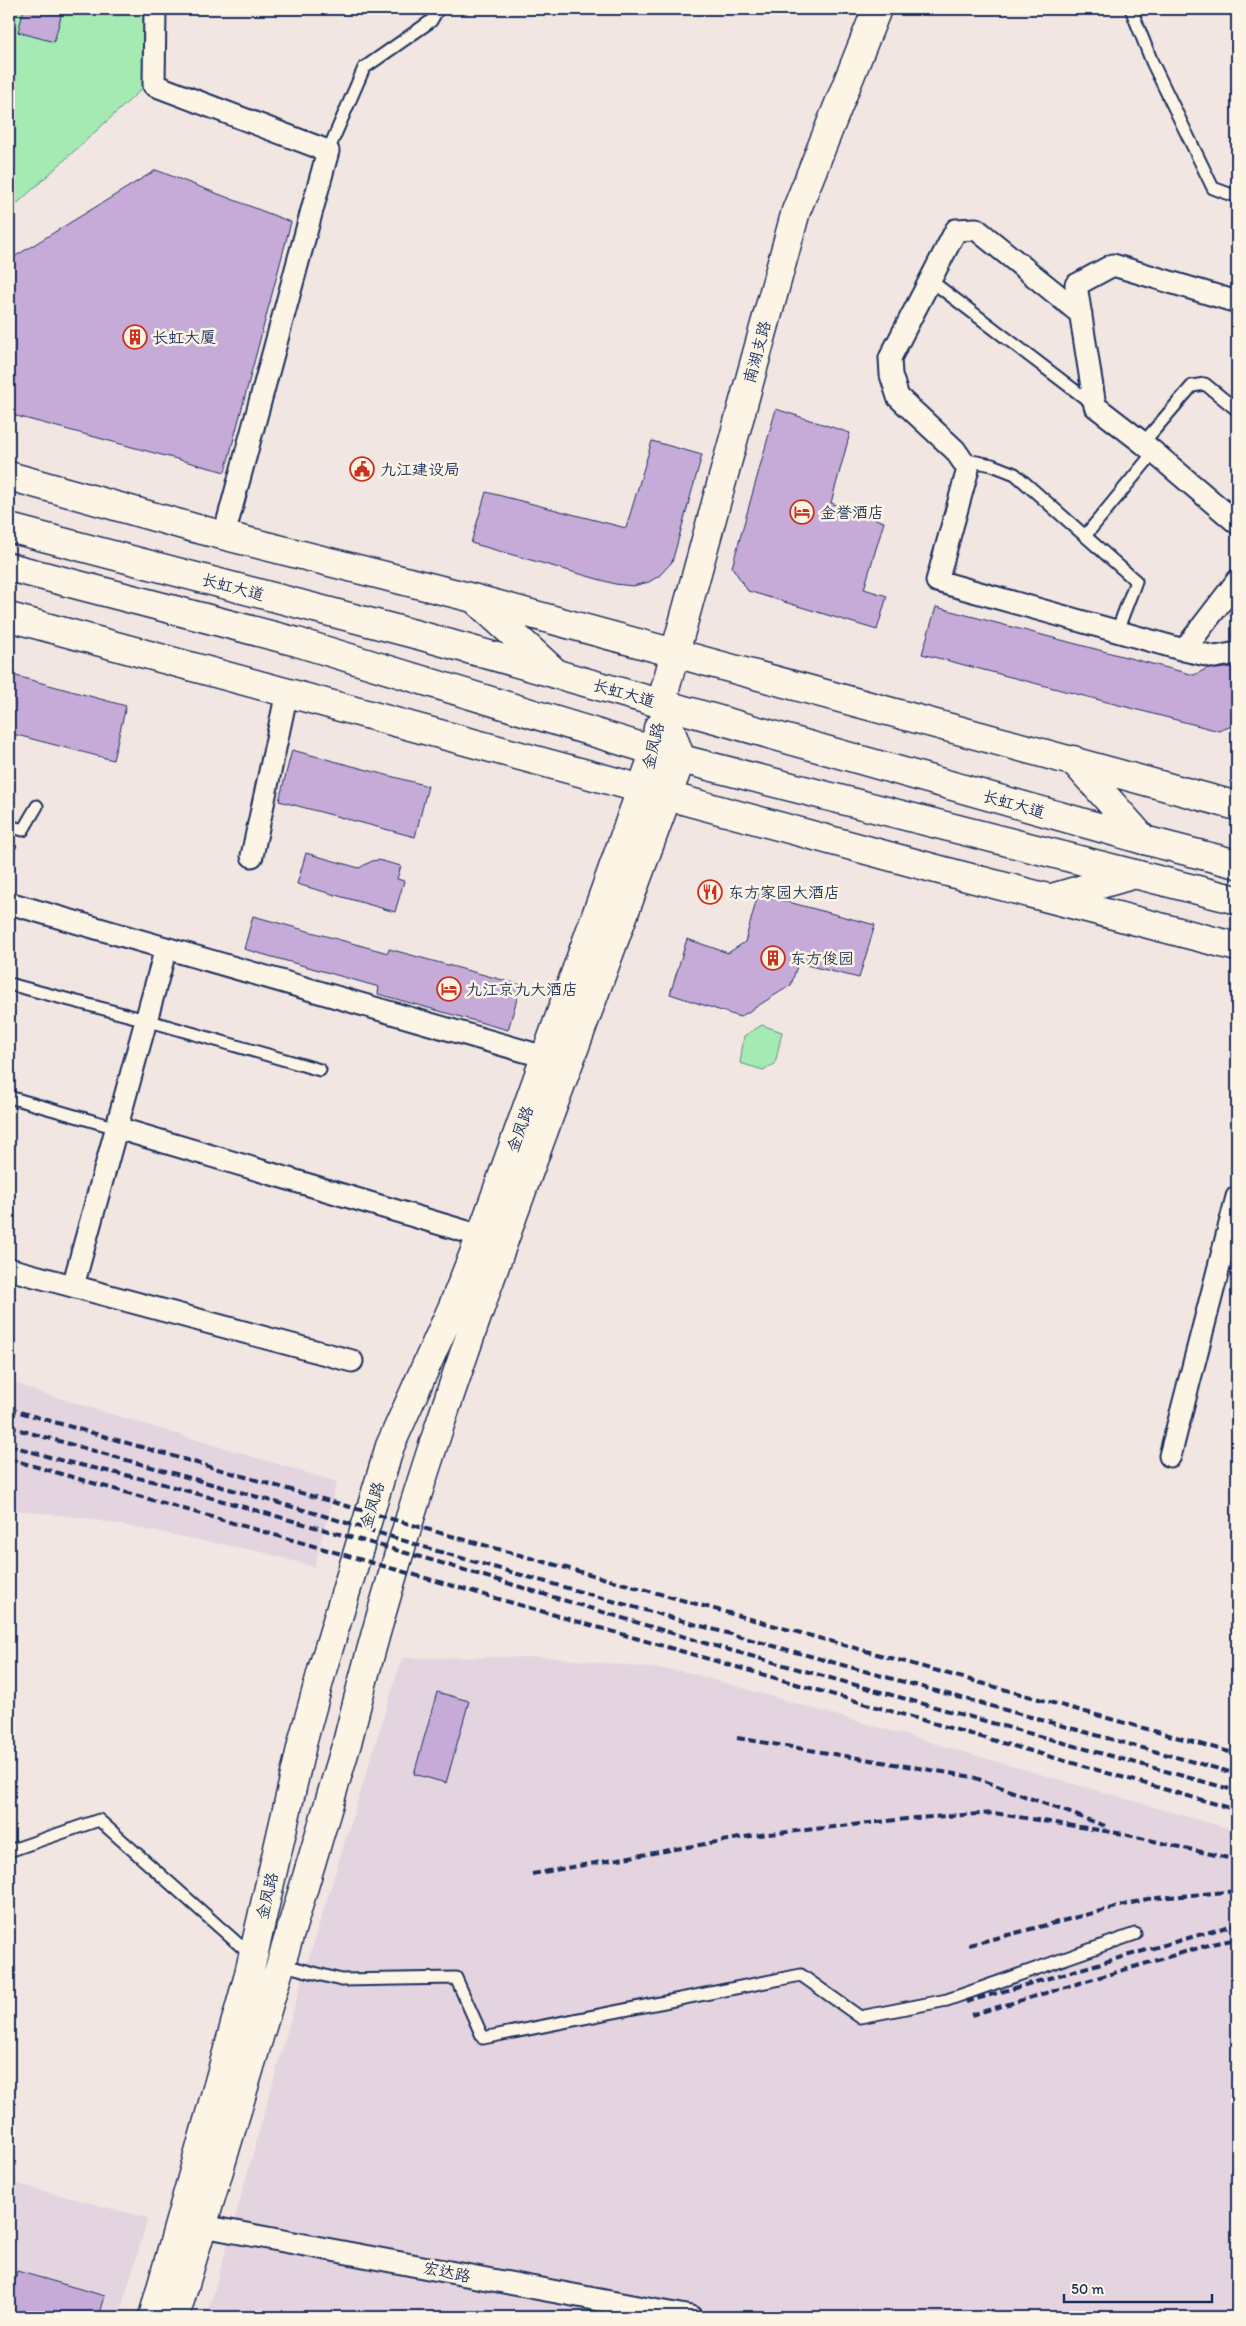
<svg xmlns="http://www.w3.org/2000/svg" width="1246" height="2326" font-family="Itim,'LXGW WenKai TC',sans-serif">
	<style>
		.built { fill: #e4d4df }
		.green { fill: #a5e9b3; stroke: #608c88 }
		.building { fill: #c6abd8; stroke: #1b2f5e }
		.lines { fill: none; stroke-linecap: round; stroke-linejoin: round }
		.service-casing { stroke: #1b2f5e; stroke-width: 15 }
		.minor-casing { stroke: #1b2f5e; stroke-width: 25 }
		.tertiary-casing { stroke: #1b2f5e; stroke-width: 31 }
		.secondary-casing { stroke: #1b2f5e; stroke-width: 31 }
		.trunk-casing { stroke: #1b2f5e; stroke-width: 31 }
		.path { stroke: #1b2f5e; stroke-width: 3; stroke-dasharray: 4 4; stroke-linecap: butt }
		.service { stroke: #fcf5e5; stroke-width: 11 }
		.minor { stroke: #fcf5e5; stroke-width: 21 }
		.tertiary { stroke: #fcf5e5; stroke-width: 28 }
		.secondary { stroke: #fcf5e5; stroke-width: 28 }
		.trunk { stroke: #fcf5e5; stroke-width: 28 }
		.rail { stroke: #1b2f5e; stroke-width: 4; stroke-dasharray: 8 4; stroke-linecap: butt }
		.labels { text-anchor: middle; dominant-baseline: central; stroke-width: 5; stroke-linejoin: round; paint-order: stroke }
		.poi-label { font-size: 16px; fill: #1b2f5e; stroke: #fcf5e5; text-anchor: start }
		.street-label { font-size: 16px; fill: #1b2f5e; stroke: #fcf5e5 }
	</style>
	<rect width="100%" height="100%" fill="#f1e6e2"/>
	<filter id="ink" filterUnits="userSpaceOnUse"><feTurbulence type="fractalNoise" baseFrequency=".02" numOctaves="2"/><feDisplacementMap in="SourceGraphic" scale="10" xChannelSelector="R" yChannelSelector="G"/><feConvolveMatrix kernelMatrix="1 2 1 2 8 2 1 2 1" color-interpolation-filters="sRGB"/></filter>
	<g filter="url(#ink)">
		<path class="built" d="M 9,1380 L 38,1392 L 337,1482 L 314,1567 L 262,1552 L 90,1519 L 9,1509 Z
			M 549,1657 L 687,1672 L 1237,1831 L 1237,2317 L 207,2317 L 300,1986 L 402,1658 Z
			M 9,2182 L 148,2218 L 119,2317 L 9,2317 Z"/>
		<path class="green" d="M 9,9 L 143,9 L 144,87 L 9,211 Z
			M 762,1025 L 782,1032 L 775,1064 L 763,1070 L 740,1063 L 744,1036 Z"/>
		<path class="building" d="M 24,9 L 63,9 L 54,42 L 18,32 Z
			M 156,170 L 291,222 L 225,472 L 9,414 L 9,260 Z
			M 776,409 L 850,433 L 831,503 L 884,522 L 864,589 L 887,596 L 877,630 L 748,591 L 732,567 Z
			M 652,441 L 702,455 L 672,562 L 659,576 L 649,582 L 633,586 L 615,584 L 471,543 L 486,492 L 626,528 Z
			M 936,607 L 1194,675 L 1208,668 L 1217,669 L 1237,666 L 1237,724 L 1219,731 L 922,654 Z
			M 9,674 L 126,706 L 113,760 L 9,733 Z
			M 292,750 L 428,786 L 415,837 L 279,801 Z
			M 306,853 L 359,868 L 372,861 L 378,860 L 401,866 L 397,879 L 404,881 L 395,912 L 297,884 Z
			M 758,894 L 875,925 L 859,978 L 798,963 L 791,985 L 740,1017 L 670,994 L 687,939 L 728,953 L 745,942 Z
			M 253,916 L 388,953 L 389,949 L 521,985 L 508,1030 L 378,994 L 379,987 L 244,949 Z
			M 437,1692 L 469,1701 L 446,1783 L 414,1774 Z
			M 17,2271 L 105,2296 L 99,2317 L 9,2317 L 9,2303 Z"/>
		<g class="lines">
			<g class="service-casing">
				<path id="service" d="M 1131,9 L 1152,62 L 1213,188 L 1237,197
					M 328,151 L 364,68 L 431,21 L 438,9
					M 930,280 L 1094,405
					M 1143,443 L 1192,386 L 1205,384 L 1237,410
					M 962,459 L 992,465 L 1015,474 L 1136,581 L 1117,631
					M 1085,536 L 1154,452
					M 9,826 L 23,830 L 37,806
					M 9,984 L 146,1020 L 320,1070
					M 9,1097 L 117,1128
					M 9,1851 L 99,1820 L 253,1957
					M 280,1964 L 341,1980 L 456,1978 L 483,2038 L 801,1975 L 860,2017 L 947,2000 L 1135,1934"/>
			</g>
			<g class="minor-casing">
				<path id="minor" d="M 155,9 L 154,85 L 328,151 L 224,535
					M 1237,302 L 1113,265 L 1076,285 L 1095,406 L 1143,443 L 1237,523
					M 1081,314 L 976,229 L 956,230 L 890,358 L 891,375 L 898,397 L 955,450 L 968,469 L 937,581 L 1184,650
					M 1237,581 L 1184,650 L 1215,657 L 1237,653
					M 252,856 L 287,692
					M 9,903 L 545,1057
					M 117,1128 L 481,1236
					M 9,1269 L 352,1361
					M 73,1286 L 166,948
					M 1170,1456 L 1237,1197
					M 203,2226 L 691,2317"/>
			</g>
			<g class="tertiary-casing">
				<path id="tertiary" d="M 9,476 L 194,528 L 465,596 L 1237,806
					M 478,602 L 558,675
					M 9,617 L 940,870 L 1237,947
					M 661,704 L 796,211 L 877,9
					M 1073,760 L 1144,840
					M 1052,898 L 1135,874"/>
			</g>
			<g class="secondary-casing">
				<path id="secondary" d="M 153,2317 L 248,1978 L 303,1740 L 323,1667 L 390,1446 L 453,1306 L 481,1236 L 655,751 L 658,728
					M 175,2317 L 347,1743 C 399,1531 472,1326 547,1122 C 591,1001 636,880 681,759 L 661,704"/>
			</g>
			<g class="trunk-casing">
				<path id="trunk" d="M 9,528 L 422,636 L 1144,840 L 1237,864
					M 9,567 L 297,642 L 681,759 L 1237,900"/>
			</g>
			<path class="path" d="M 9,872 L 16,844"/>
			<use href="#service" class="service"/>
			<use href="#minor" class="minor"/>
			<use href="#tertiary" class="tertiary"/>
			<use href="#secondary" class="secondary"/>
			<use href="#trunk" class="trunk"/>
			<path class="rail" d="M 9,1409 L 444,1534 L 1237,1754
				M 9,1427 L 318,1514 L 437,1551 L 676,1619 L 1237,1774
				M 9,1445 L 63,1461 L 156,1482 L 438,1562 L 708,1644 L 1237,1791
				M 9,1459 L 1237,1810
				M 737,1738 L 973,1777 L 1105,1826
				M 532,1874 L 751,1836 L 915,1818 L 994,1813 L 1123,1834 L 1237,1860
				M 969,1945 L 1147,1899 L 1237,1891
				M 966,2002 L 1237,1924
				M 971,2015 L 1212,1944 L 1237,1939"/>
		</g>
	</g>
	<defs>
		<g id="building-ring" transform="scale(1.25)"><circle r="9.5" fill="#fcf5e5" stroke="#c8321e" stroke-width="1.5"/><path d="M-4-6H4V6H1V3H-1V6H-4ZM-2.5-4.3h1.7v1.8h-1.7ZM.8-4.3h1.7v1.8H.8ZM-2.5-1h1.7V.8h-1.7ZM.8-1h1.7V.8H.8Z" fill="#c8321e"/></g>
		<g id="civic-ring" transform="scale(1.25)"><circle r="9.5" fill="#fcf5e5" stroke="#c8321e" stroke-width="1.5"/><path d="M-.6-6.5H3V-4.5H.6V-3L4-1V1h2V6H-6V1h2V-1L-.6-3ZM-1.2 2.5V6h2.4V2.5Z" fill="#c8321e"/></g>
		<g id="hotel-ring" transform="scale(1.25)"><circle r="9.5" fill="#fcf5e5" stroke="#c8321e" stroke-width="1.5"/><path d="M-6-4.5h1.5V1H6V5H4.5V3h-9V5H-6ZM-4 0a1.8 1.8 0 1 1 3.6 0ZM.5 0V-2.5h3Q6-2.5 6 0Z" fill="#c8321e"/></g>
		<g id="restaurant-ring" transform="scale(1.25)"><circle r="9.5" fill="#fcf5e5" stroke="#c8321e" stroke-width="1.5"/><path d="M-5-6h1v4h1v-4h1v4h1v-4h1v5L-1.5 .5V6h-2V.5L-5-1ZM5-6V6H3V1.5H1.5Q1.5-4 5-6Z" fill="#c8321e"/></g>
	</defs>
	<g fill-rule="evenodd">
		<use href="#building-ring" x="135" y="337"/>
		<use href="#civic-ring" x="362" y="469"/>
		<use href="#hotel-ring" x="802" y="512"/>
		<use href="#restaurant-ring" x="710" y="892"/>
		<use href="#building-ring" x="773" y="958"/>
		<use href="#hotel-ring" x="449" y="989"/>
	</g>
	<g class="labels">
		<g class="poi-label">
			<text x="152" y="337">长虹大厦</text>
			<text x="380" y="469">九江建设局</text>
			<text x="820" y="512">金誉酒店</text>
			<text x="728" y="892">东方家园大酒店</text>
			<text x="790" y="958">东方俊园</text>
			<text x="466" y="989">九江京九大酒店</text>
		</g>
		<g class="street-label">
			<text transform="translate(757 352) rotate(-75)">南湖支路</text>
			<text transform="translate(233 587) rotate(15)">长虹大道</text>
			<text transform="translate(624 693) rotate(16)">长虹大道</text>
			<text transform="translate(653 746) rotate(-77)">金凤路</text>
			<text transform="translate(1014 804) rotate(16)">长虹大道</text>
			<text transform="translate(520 1129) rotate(-70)">金凤路</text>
			<text transform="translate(372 1505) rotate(-73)">金凤路</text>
			<text transform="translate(267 1896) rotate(-77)">金凤路</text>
			<text transform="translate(447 2272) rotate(11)">宏达路</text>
		</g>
	</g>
	<rect width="1246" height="2326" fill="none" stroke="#fcf5e5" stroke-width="30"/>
	<rect x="15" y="15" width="1216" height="2296" fill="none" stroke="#1b2f5e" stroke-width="2" filter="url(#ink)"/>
	<path d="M1064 2294v8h148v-8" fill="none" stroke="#1b2f5e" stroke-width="2.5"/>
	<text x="1071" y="2294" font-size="15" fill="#1b2f5e" stroke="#fcf5e5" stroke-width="4" paint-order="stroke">50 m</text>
</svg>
